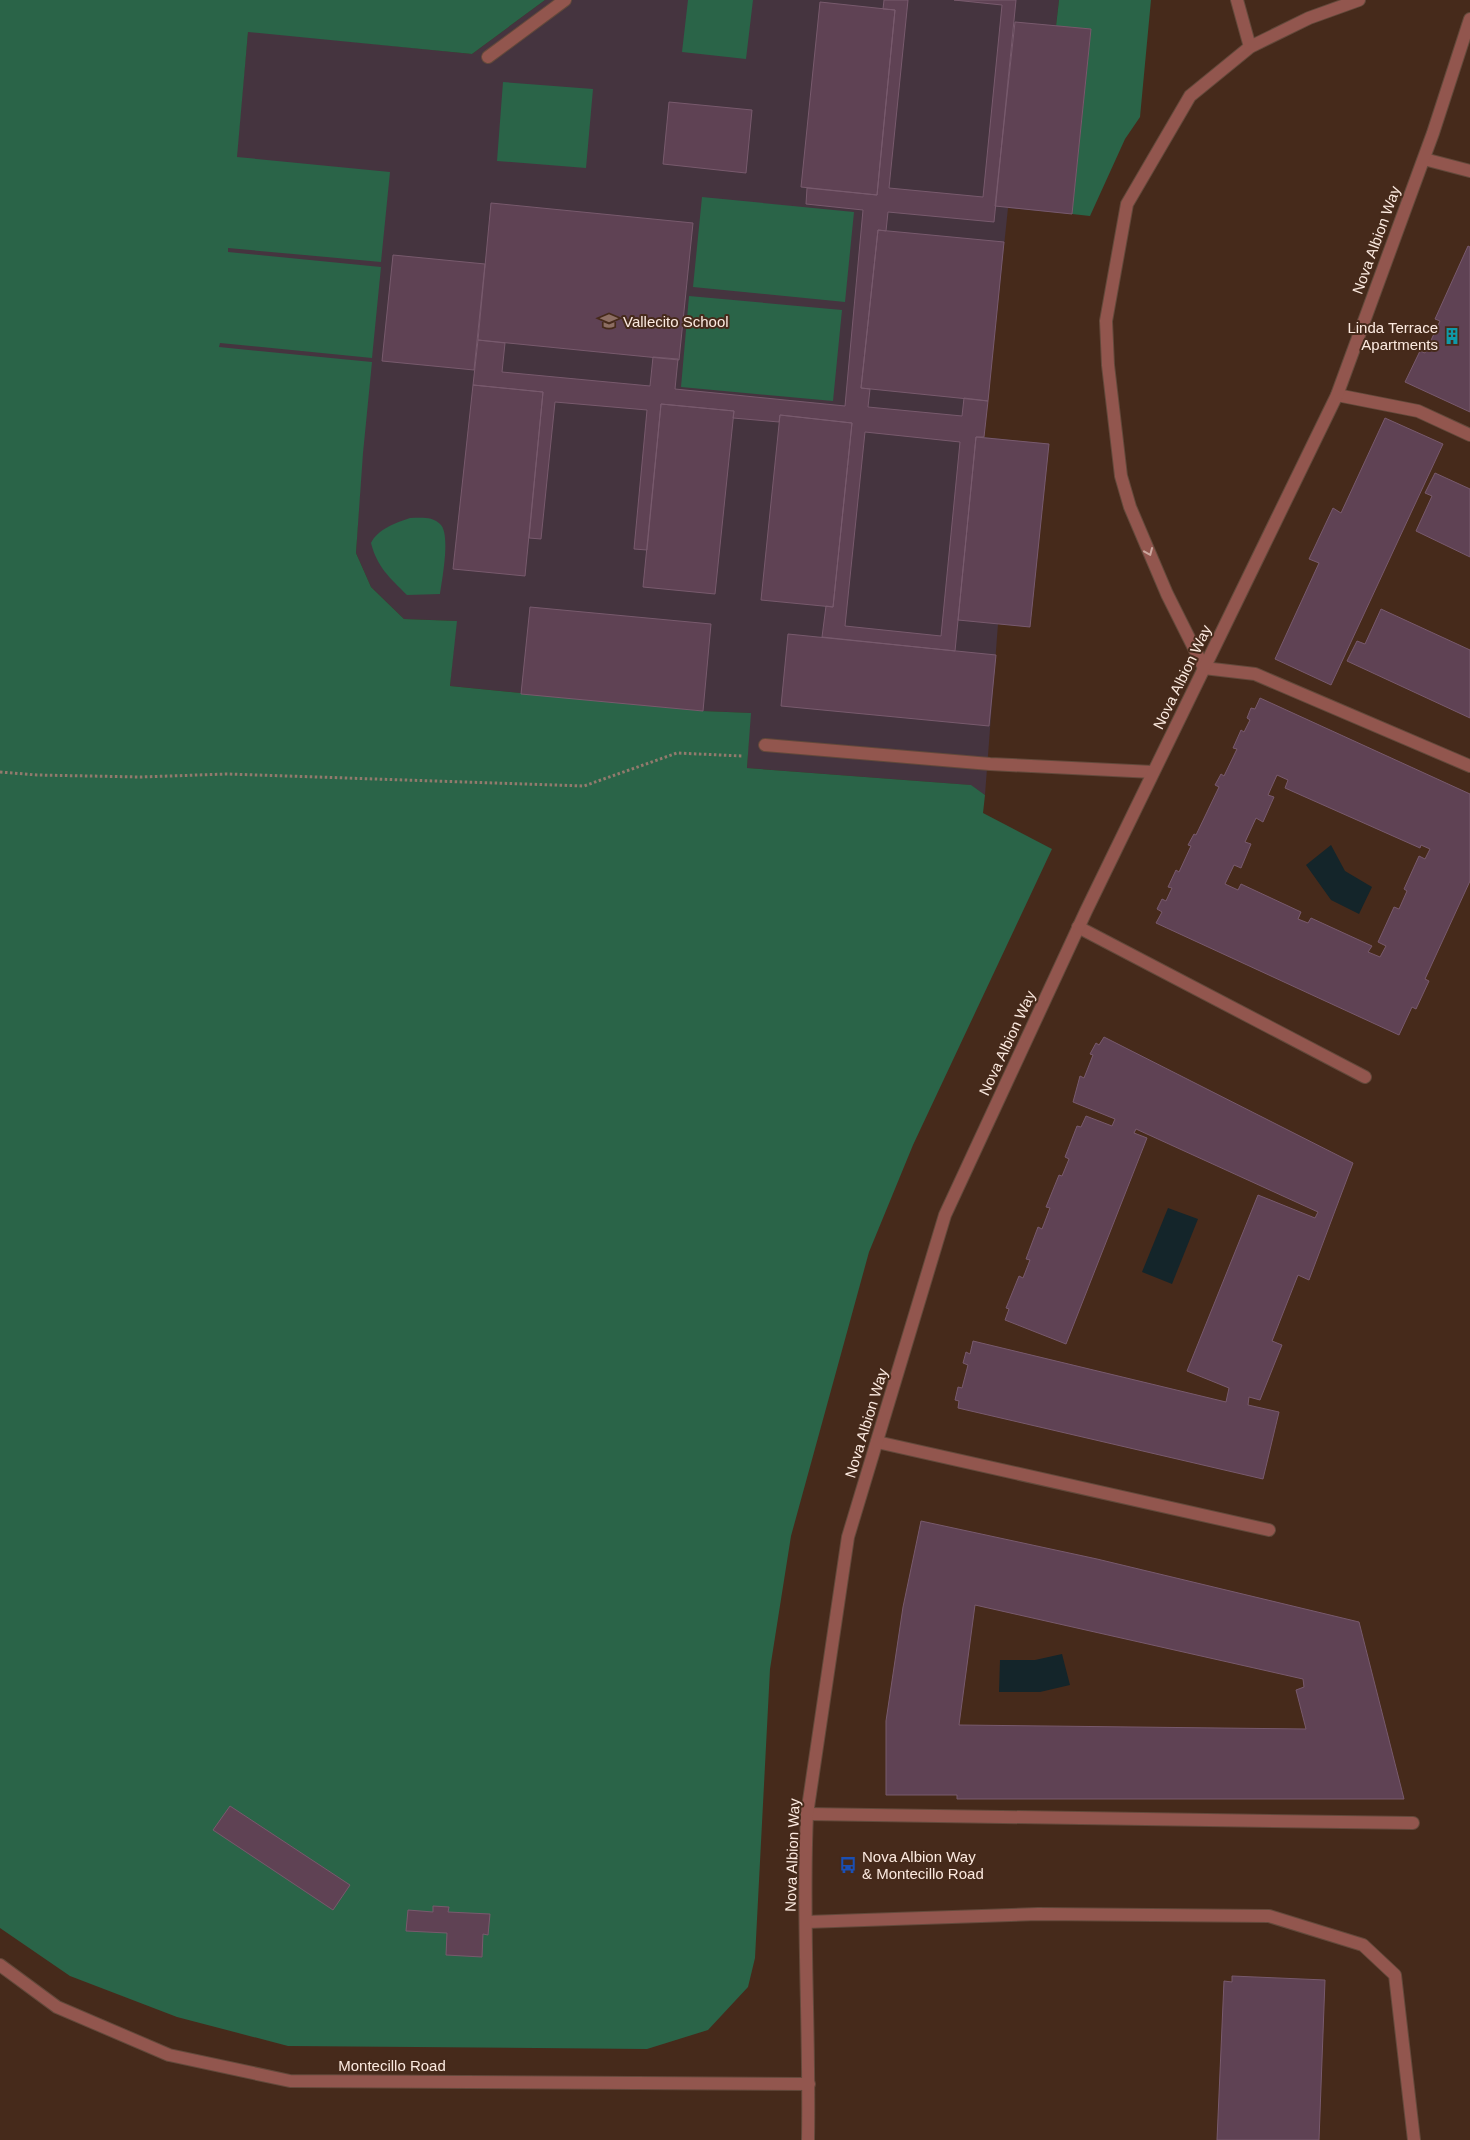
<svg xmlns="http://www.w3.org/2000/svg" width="1470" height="2140" font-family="Helvetica,sans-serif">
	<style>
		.education { fill: #45343f }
		.green { fill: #2a6448 }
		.water { fill: #14252a }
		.building { fill: #5f4254; stroke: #785a6d; fill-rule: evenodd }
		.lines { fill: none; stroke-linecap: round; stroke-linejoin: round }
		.service-casing { stroke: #63493b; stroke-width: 14 }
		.minor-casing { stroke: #63493b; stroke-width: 14 }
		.path { stroke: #927a6d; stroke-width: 3; stroke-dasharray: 2.5 2.5; stroke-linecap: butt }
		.service { stroke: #92564e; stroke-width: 12 }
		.minor { stroke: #92564e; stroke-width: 12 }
		.oneway { stroke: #cca79e }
		.labels { text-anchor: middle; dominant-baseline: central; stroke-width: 4; stroke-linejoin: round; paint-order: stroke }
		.street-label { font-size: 15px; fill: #fceae0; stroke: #462a1b }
		.poi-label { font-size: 15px; fill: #fceae0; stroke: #462a1b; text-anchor: start }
	</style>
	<rect width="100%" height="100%" fill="#462a1b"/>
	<path class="education" d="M 545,0 L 1059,0 L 1056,26 L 1091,29 L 1072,214 L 1008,208 L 984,437 L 1049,444 L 1030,627 L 998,624 L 985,795 L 970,785 L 747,768 L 750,713 L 703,711 L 450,686 L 456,621 L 404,619 L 371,587 L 356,553 L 362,453 L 210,438 L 248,31 L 472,54 Z"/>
	<path class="green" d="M 0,0 L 545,0 L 472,54 L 248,32 L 237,157 L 390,172 L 381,262 L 228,248 L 228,252 L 381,267 L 372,358 L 220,343 L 219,347 L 372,362 L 363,453 L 356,553 L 371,587 L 404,619 L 457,621 L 450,686 L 703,711 L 751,713 L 747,768 L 971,785 L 985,795 L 983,813 L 1052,849 L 913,1145 L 869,1252 L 791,1536 L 770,1669 L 755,1958 L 748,1987 L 708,2030 L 647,2049 L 288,2046 L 177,2017 L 70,1976 L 0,1928 Z
		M 688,0 L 753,0 L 746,59 L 682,52 Z
		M 1059,0 L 1151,0 L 1140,117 L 1125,139 L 1090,216 L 1072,214 L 1091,29 L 1056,26 Z
		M 503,82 L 593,89 L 586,168 L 497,161 Z
		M 702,197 L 854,212 L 845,302 L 693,287 Z
		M 689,296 L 842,310 L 833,401 L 681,387 Z
		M 410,518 C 420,518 432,516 440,524 C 451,533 442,580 440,594 L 407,595 C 390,578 377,567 371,543 C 378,529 395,523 410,518 Z"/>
	<path class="water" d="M 1331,845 L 1345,871 L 1372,887 L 1359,914 L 1331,900 L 1306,865 Z
		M 1168,1208 L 1198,1219 L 1172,1284 L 1142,1272 Z
		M 1062,1654 L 1070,1685 L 1040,1692 L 999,1692 L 1000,1660 L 1035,1660 Z"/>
	<path class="building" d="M 884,0 L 908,0 L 889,188 L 983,197 L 1002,5 L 954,0 L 1016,0 L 994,222 L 888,212 L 886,231 L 878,230 L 861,388 L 870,389 L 868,407 L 962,416 L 964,398 L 988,401 L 984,437 L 976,437 L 955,651 L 822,637 L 826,606 L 833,607 L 852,423 L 780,415 L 779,422 L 733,418 L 734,411 L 661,404 L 647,550 L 634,549 L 647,410 L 555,402 L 541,539 L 529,538 L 543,392 L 473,385 L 478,340 L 505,343 L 502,372 L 650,386 L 653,357 L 678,359 L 675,389 L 845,406 L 863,210 L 806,204 L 807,188 L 877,195 L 895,10 L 883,9 ZM 865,432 L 960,442 L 941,636 L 845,626 Z
		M 820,2 L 895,10 L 877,195 L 801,187 Z
		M 1015,22 L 1091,29 L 1072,214 L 995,206 Z
		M 669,102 L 752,110 L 746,173 L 663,164 Z
		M 491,203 L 693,223 L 679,360 L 478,340 Z
		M 878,230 L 1004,242 L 988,401 L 861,388 Z
		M 1468,246 L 1470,247 L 1470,412 L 1405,382 L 1420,351 L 1425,353 L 1440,321 L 1435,319 Z
		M 393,255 L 485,264 L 474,370 L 382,361 Z
		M 473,385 L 543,392 L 525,576 L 453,569 Z
		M 661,404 L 734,411 L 715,594 L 643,587 Z
		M 780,415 L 852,423 L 833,607 L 761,600 Z
		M 1385,418 L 1443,444 L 1331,685 L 1275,659 L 1319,563 L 1309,559 L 1333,508 L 1341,513 Z
		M 976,437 L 1049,444 L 1030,627 L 958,620 Z
		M 1435,473 L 1470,489 L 1470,557 L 1416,531 L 1432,496 L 1425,493 Z
		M 530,607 L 711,624 L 703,711 L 521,694 Z
		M 1381,609 L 1470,650 L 1470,718 L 1347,661 L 1357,641 L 1365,644 Z
		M 788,634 L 996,655 L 989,726 L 781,706 Z
		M 1260,698 L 1470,794 L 1470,881 L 1425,979 L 1429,981 L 1416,1009 L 1412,1007 L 1399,1035 L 1156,923 L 1162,912 L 1157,909 L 1162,899 L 1166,901 L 1172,888 L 1168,887 L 1176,870 L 1179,872 L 1191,846 L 1188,845 L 1194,834 L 1196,835 L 1219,787 L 1215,785 L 1221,774 L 1224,776 L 1237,749 L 1233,748 L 1241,730 L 1244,732 L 1250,720 L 1247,718 L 1251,708 L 1255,709 ZM 1277,775 L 1288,780 L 1285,788 L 1420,848 L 1421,845 L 1430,849 L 1425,859 L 1419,856 L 1404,889 L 1407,891 L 1399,909 L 1394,907 L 1378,942 L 1386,946 L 1380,957 L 1368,952 L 1372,946 L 1311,918 L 1308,923 L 1298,919 L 1301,912 L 1241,884 L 1238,890 L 1225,884 L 1234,865 L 1241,868 L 1251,844 L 1245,842 L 1256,818 L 1263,822 L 1274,797 L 1268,795 Z
		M 1104,1037 L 1353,1163 L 1309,1280 L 1298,1275 L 1272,1341 L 1282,1345 L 1260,1400 L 1249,1397 L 1248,1405 L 1279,1412 L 1263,1479 L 958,1408 L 959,1401 L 955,1400 L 958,1387 L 962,1388 L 968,1365 L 963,1363 L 966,1352 L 970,1354 L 973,1341 L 1226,1402 L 1229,1388 L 1187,1371 L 1258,1195 L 1315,1218 L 1318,1212 L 1136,1129 L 1134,1133 L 1147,1138 L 1066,1344 L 1005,1320 L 1009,1309 L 1006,1308 L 1019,1276 L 1023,1278 L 1030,1260 L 1026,1259 L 1038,1227 L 1042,1229 L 1050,1208 L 1046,1207 L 1059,1175 L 1062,1176 L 1069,1159 L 1065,1157 L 1077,1126 L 1081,1127 L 1086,1116 L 1112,1126 L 1115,1119 L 1073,1102 L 1080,1076 L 1084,1078 L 1093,1055 L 1090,1054 L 1096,1043 L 1099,1045 Z
		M 921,1521 L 1097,1559 L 1359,1622 L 1404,1799 L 957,1799 L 957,1795 L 886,1795 L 886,1721 L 903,1607 ZM 975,1605 L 1303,1679 L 1304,1687 L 1296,1690 L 1306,1729 L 959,1725 Z
		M 230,1806 L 350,1885 L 333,1910 L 213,1830 Z
		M 433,1906 L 449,1907 L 448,1912 L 490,1914 L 488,1935 L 483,1934 L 482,1957 L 446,1955 L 447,1933 L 406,1931 L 408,1910 L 433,1912 Z
		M 1232,1976 L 1325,1980 L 1319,2140 L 1217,2140 L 1224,1981 L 1232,1982 Z"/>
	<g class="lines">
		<g class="service-casing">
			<path id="service" d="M 1237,0 L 1250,47
				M 1359,0 L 1309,18 L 1250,47 L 1190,96 L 1127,204 L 1106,321 L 1108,365 L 1121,476 L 1130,507 L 1167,594 L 1204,668 L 1255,674 L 1470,766
				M 488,57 L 565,0
				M 1424,159 L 1470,171
				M 1337,395 L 1418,411 L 1470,435
				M 765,745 L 990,764 L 1153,772
				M 1078,927 L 1365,1077
				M 877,1442 L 1269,1530
				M 807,1814 L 1413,1823
				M 806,1922 L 1038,1914 L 1269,1916 L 1363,1945 L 1395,1975 L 1414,2140"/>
		</g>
		<g class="minor-casing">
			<path id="minor" d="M 0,1965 L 57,2007 L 169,2055 L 290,2081 L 809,2084
				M 808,2140 C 810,2031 802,1923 807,1814 L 848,1537 L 945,1215 L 1086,911 L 1337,395 L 1433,133 L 1470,19"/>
		</g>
		<path class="path" d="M 0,772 L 37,775 L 141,777 L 227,774 L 584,786 L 677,753 L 742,756"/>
		<use href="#service" class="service"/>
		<use href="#minor" class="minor"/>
	</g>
	<defs><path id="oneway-chevron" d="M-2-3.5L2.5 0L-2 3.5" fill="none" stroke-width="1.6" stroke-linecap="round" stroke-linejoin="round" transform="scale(1.25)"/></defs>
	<use class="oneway" href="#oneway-chevron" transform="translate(1149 552) rotate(67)"/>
	<defs>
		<g id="school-bare" transform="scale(1.35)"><path d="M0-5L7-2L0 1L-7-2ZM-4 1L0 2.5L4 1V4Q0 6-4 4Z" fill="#8d6e63" stroke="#462a1b" stroke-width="2.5" paint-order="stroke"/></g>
		<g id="building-bare" transform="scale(1.35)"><path d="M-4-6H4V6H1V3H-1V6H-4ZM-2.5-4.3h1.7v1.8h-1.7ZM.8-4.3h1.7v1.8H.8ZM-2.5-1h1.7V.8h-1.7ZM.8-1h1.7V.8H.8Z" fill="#0f9aa8" stroke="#462a1b" stroke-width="2.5" paint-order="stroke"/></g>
		<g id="bus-bare" transform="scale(1.35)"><path d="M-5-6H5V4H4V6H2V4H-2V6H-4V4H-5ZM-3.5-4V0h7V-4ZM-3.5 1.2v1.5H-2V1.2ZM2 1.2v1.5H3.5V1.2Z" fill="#1a4fb4" stroke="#462a1b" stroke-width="2.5" paint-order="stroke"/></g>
	</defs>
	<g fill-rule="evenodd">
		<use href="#school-bare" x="609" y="321"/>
		<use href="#building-bare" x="1452" y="336"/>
		<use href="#bus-bare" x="848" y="1865"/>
	</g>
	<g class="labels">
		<g class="street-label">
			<text transform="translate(1376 240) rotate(-70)">Nova Albion Way</text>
			<text transform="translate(1182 677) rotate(-64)">Nova Albion Way</text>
			<text transform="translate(1007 1043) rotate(-65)">Nova Albion Way</text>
			<text transform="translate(866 1423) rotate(-73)">Nova Albion Way</text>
			<text transform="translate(792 1855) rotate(-88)">Nova Albion Way</text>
			<text x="392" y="2065">Montecillo Road</text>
		</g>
		<g class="poi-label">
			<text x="623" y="321">Vallecito School</text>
			<text x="1438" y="327" text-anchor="end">Linda Terrace<tspan x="1438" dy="17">Apartments</tspan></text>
			<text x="862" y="1856">Nova Albion Way<tspan x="862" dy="17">&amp; Montecillo Road</tspan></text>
		</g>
	</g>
</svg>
